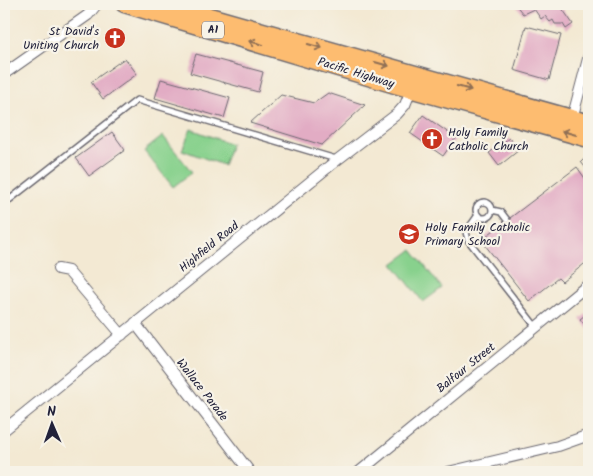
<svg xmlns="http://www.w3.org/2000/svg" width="593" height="476" font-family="Kalam,sans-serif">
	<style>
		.green { fill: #88d18d; stroke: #557a64 }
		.building { fill: #e2acc4 }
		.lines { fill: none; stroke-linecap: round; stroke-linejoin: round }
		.service-casing { stroke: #6b6870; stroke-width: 8 }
		.minor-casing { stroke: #6b6870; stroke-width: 12 }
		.trunk-casing { stroke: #6b6870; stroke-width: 19 }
		.service { stroke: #fff; stroke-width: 5 }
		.minor { stroke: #fff; stroke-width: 10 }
		.trunk { stroke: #fdbc6f; stroke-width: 16 }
		.oneway { stroke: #906f55 }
		.labels { text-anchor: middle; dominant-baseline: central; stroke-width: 4.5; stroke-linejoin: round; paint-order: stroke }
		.shield { fill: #f7f3e8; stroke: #62616f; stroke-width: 1 }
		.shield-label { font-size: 11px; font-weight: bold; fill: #22223b }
		.poi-label { font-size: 12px; fill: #22223b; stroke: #f7f3e8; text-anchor: start }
		.street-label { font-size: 12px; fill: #22223b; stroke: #f7f3e8 }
	</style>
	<rect width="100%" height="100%" fill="#f7f3e8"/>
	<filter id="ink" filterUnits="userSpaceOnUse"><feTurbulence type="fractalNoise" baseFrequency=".02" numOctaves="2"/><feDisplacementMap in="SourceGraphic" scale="10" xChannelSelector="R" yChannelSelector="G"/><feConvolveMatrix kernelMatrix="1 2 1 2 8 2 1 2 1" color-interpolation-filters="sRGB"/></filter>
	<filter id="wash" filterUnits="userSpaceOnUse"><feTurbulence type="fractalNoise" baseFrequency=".0096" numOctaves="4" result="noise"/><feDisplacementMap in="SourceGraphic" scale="20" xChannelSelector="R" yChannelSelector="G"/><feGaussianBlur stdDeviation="1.12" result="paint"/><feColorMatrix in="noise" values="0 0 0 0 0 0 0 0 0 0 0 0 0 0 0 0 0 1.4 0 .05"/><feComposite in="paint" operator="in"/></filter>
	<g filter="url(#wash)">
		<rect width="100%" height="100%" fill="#f3e9d3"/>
		<path class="green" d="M 191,129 L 231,144 L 223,165 L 182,150 Z
			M 163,136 L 192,172 L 173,187 L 144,151 Z
			M 412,250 L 442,288 L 423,302 L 393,264 Z"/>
		<g id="blocks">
			<path class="building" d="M 515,4 L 559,4 L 573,24 L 566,29 L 563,24 L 555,24 L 553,20 L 550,22 L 545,16 L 541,19 L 534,9 L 523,14 Z
				M 526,26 L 561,35 L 549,80 L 514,70 Z
				M 196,54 L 263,72 L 258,92 L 190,73 Z
				M 125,58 L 137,74 L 103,99 L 91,82 Z
				M 161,79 L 230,98 L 224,118 L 155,98 Z
				M 328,93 L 365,105 L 322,145 L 250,123 L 281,95 L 314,103 Z
				M 423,115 L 456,138 L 443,156 L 410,133 Z
				M 112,132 L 125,150 L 89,176 L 76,158 Z
				M 509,138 L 519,150 L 499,166 L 489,153 Z
				M 589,154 L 589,172 L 581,162 Z
				M 577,167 L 589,184 L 589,260 L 562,282 L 558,278 L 529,301 L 481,240 Z
				M 589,312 L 589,330 L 580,319 Z"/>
		</g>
	</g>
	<g filter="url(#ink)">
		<use href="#blocks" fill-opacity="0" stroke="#6b6870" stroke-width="1"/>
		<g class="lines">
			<g class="service-casing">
				<path id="service" d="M476 210a8 8 0 1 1 16 0a8 8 0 1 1-16 0Z
					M 4,204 L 137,100 L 336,159
					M 492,210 L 501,212 L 507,220
					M 478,215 L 466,232 L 468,240 L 536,327"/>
			</g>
			<g class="minor-casing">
				<path id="minor" d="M 4,74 L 88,15 L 97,4
					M 572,119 L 589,55
					M 58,269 L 68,271 L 122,335
					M 135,323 L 250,472
					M 4,430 L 337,160 L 397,114 L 405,105 L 413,85
					M 359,472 L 589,284
					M 448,472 L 558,446 L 589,435"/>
			</g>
			<g class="trunk-casing">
				<path id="trunk" d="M 124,4 L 395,85 L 589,139
					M 167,4 L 589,123"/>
			</g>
			<use href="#service" class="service"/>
			<use href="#minor" class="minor"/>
			<use href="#trunk" class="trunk"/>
		</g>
		<defs><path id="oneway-shaft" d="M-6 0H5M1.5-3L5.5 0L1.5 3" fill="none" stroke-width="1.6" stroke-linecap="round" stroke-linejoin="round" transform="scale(1.25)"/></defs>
		<g class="oneway">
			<use href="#oneway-shaft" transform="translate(256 43) rotate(-164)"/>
			<use href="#oneway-shaft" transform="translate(315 46) rotate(16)"/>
			<use href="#oneway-shaft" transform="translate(382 64) rotate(16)"/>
			<use href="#oneway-shaft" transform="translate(464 88) rotate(16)"/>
			<use href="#oneway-shaft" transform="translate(569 133) rotate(-164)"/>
		</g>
	</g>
	<defs>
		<g id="church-disc" transform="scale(1.125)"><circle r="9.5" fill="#c8321e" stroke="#f7f3e8"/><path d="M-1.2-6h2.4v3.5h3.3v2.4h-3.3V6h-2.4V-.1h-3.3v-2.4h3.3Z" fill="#fff"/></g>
		<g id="school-disc" transform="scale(1.125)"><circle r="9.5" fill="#c8321e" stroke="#f7f3e8"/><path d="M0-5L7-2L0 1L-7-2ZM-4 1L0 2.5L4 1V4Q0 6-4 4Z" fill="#fff"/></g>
	</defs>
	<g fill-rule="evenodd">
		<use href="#church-disc" x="115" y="38"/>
		<use href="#church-disc" x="432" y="139"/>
		<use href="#school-disc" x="409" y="234"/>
	</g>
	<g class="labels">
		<rect class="shield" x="202" y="21.5" width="22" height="17" rx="4"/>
		<g class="shield-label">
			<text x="213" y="30">A1</text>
		</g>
		<g class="poi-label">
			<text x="99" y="31" text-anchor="end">St David's<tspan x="99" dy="14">Uniting Church</tspan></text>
			<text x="448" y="132">Holy Family<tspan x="448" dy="14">Catholic Church</tspan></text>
			<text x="425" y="227">Holy Family Catholic<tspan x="425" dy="14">Primary School</tspan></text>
		</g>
		<g class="street-label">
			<text transform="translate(356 73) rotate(17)">Pacific Highway</text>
			<text transform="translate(209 247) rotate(-39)">Highfield Road</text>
			<text transform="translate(466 368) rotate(-39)">Balfour Street</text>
			<text transform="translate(202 390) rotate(52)">Wallace Parade</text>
		</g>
	</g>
	<rect width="593" height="476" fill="none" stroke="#f7f3e8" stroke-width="20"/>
	<g transform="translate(52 424) rotate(358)" stroke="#f7f3e8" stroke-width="4" paint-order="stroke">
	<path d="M0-4L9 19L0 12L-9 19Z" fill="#22223b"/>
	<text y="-8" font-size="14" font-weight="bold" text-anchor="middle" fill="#22223b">N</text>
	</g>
</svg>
